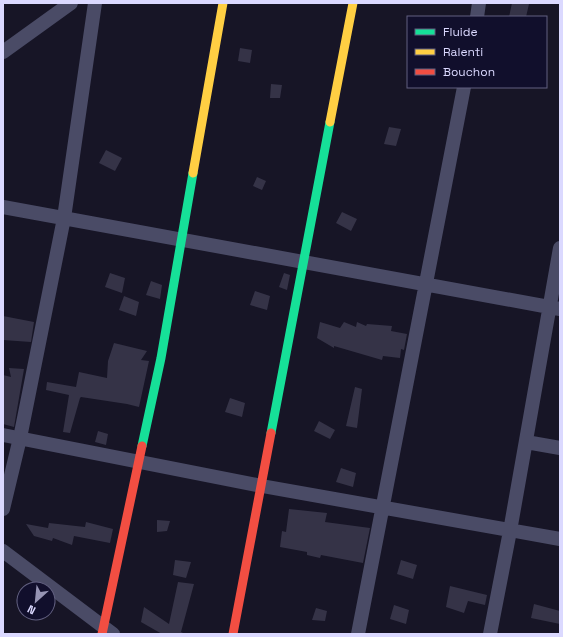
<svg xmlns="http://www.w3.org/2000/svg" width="563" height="637" font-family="'Space Grotesk',sans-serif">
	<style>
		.building { fill: #353347 }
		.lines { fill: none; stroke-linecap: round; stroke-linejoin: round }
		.street { stroke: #4a4b66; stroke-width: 14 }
		.fast { stroke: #16e098; stroke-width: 9 }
		.slow { stroke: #ffcf43; stroke-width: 9 }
		.jam { stroke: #f24e42; stroke-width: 9 }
	</style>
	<rect width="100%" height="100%" fill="#171526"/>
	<path class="building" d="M 512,3 L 529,4 L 526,17 L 509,17 Z
		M 240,48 L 252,50 L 250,63 L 238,61 Z
		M 271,84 L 282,85 L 280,98 L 270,98 Z
		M 389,127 L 401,129 L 396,146 L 384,144 Z
		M 106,150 L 122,158 L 115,171 L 99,163 Z
		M 257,177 L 266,181 L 262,190 L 253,186 Z
		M 342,212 L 357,219 L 351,231 L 336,223 Z
		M 110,273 L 125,278 L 122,293 L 105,287 Z
		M 284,273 L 290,275 L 287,290 L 279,287 Z
		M 151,281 L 162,285 L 160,299 L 146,295 Z
		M 255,291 L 270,296 L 267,310 L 250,305 Z
		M 124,296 L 139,302 L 136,316 L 119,310 Z
		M 3,316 L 34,322 L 31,342 L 3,340 Z
		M 320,322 L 340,328 L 344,322 L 356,327 L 357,322 L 366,326 L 367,324 L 392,326 L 391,331 L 407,334 L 404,350 L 401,349 L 400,358 L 383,356 L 382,360 L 334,346 L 334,348 L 317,338 Z
		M 114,343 L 147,351 L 141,360 L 149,361 L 139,407 L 127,404 L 81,397 L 80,398 L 70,433 L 63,432 L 69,395 L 46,390 L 47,382 L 76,387 L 79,372 L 107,378 L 108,361 Z
		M 9,368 L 24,369 L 14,427 L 3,424 L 3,375 L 11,377 Z
		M 355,387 L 362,389 L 357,428 L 346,426 Z
		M 230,398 L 245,403 L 242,417 L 225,412 Z
		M 319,421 L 335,430 L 330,439 L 314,431 Z
		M 98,431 L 108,434 L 106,445 L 95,442 Z
		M 341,468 L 356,473 L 353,487 L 336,482 Z
		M 289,509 L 327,513 L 325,522 L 370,528 L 363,563 L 321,555 L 320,558 L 307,555 L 307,552 L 280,547 L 282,531 L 286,532 Z
		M 157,520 L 170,521 L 167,531 L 157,532 Z
		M 86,522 L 113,529 L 110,543 L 74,536 L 72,545 L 53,538 L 52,541 L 34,536 L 26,524 L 48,528 L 49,523 L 85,527 Z
		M 175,560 L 191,562 L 186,578 L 173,575 Z
		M 401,560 L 417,565 L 413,579 L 397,574 Z
		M 178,582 L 194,584 L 181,632 L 185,634 L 162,634 L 141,622 L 144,607 L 169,624 Z
		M 450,586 L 487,595 L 485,605 L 468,601 L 464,613 L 446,607 Z
		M 534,604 L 560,611 L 560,624 L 531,618 Z
		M 394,605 L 409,610 L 406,624 L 390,619 Z
		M 316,608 L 327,611 L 325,621 L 312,620 Z"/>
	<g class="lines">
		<path class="street" d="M 477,17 L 479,3
			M 3,52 L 71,3
			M 3,207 L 560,309
			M 3,435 L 262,486 L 560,539
			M 526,442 L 560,448
			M 3,509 L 20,438 L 64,218 L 95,3
			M 3,551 L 113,634
			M 358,634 L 464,87
			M 490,634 L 510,531 L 560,248"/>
		<path class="fast" d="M 271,433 L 330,122
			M 142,446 L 161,358 L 193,173"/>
		<path class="slow" d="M 330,122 L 353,3
			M 193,173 L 223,3"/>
		<path class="jam" d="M 102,634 L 142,446
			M 233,634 L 271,433"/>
	</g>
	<rect width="563" height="637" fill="none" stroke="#dbd9ff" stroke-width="8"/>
	<rect x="407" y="16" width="140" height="72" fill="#110f2c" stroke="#626080"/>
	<rect x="415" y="29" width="20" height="6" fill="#16e098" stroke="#626080"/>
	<text x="443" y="36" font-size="12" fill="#dbd9ff">Fluide</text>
	<rect x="415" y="49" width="20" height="6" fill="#ffcf43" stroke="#626080"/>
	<text x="443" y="56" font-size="12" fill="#dbd9ff">Ralenti</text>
	<rect x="415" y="69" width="20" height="6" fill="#f24e42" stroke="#626080"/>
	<text x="443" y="76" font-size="12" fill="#dbd9ff">Bouchon</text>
	<g transform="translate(36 601) rotate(207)"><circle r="19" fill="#110f2c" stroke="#626080"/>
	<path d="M0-3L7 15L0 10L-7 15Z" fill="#9694b3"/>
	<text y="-6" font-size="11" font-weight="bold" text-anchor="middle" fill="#dbd9ff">N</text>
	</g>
</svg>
